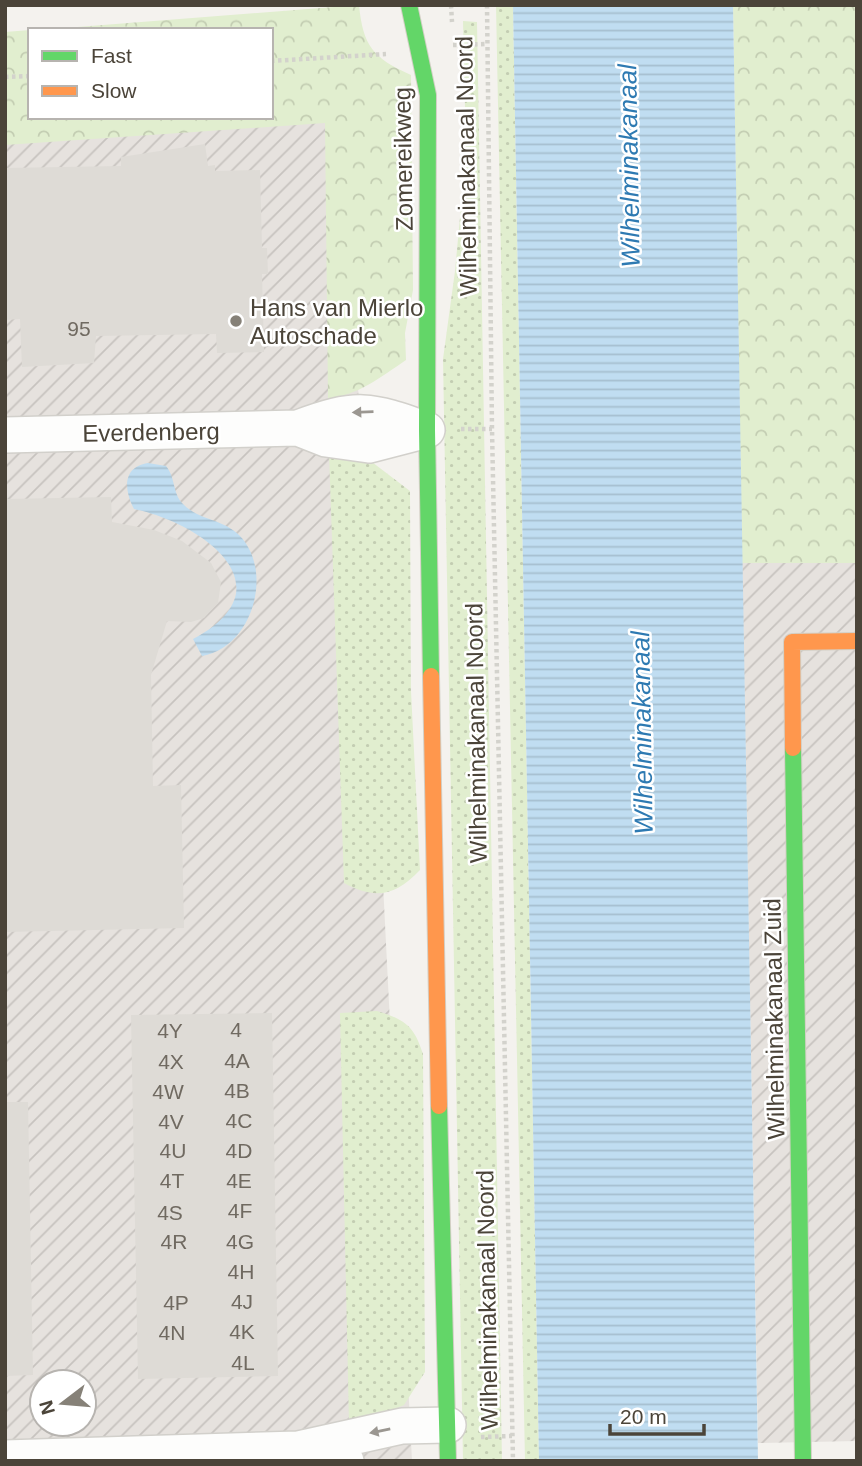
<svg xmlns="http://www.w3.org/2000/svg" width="862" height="1466" font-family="Arial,sans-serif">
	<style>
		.industrial { fill: url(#industrial-furrows); fill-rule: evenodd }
		.grass { fill: url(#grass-dots) }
		.forest { fill: url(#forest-crowns) }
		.water { fill: url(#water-rules) }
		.building { fill: #dedbd6 }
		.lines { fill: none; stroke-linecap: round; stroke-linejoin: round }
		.street-casing { stroke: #d2d0cb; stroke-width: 38 }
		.fast-casing { stroke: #d3cfc5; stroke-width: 18 }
		.slow-casing { stroke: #d3cfc5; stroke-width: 18 }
		.path { stroke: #d3d2cc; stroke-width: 4.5; stroke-dasharray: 3.5 3.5; stroke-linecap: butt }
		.street { stroke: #fdfdfc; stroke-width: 35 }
		.fast { stroke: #63d668; stroke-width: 16 }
		.slow { stroke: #ff974d; stroke-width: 16 }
		.oneway { fill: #9b9791 }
		.poi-dot { fill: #868178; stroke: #fff; stroke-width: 2.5 }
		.labels { text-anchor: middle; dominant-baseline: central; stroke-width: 5; stroke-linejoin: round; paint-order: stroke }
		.number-label { font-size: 21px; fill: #706a61 }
		.street-label { font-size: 24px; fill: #4b4439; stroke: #fff }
		.poi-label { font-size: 24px; fill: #4b4439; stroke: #fff; text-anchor: start }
		.water-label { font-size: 26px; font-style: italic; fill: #2e7ab2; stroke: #fff }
	</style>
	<defs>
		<pattern id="industrial-furrows" width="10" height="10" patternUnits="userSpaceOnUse" patternTransform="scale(1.75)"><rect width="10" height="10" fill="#e6e2de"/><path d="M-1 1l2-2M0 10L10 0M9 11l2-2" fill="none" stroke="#c7c3bf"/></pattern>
		<pattern id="grass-dots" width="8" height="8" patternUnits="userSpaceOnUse" patternTransform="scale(1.75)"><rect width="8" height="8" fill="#e1eecf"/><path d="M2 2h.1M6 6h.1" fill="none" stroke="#c3cdb2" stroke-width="1.8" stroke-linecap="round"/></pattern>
		<pattern id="forest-crowns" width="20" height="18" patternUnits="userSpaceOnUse" patternTransform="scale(1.75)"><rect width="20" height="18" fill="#e1eecf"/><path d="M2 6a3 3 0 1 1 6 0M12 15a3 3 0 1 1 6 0" fill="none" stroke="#c3cdb2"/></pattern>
		<pattern id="water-rules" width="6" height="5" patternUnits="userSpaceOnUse" patternTransform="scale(1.75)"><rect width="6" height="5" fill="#c0ddf1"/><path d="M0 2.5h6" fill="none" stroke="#a6bfcf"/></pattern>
	</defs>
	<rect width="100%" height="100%" fill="#f4f2ee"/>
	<path class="industrial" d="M 343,87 L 412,1461 L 5,1461 L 5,111 L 30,117 L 271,117 ZM 42,1382 L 84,1382 L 84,1424 L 42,1424 Z
		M 742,563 L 857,563 L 857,1441 L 758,1443 Z"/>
	<path class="grass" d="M 496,5 L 513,5 L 539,1461 L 525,1461 Z
		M 463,21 L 477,22 L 502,1461 L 463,1461 L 443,359 L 455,271 L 466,153 Z
		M 329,453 L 368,459 L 410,491 L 411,691 L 420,870 C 395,896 376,900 344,883 Z
		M 377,1011 C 406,1020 414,1026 423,1054 L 425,1372 L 404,1405 L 372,1419 L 349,1424 L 340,1013 Z"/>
	<path class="forest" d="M 359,5 C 363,46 373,58 411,75 L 413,290 L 405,333 L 406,360 C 381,377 358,395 328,399 L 325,123 L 5,145 L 5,32 L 30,30 L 30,117 L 271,117 L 271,30 L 39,30 Z
		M 733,5 L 857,5 L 857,563 L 742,563 Z"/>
	<path class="water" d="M 513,5 L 733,5 L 758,1461 L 539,1461 Z
		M 148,463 L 166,466 C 176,478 172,493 183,504 C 198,520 223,519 239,535 C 275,571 252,648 202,656 L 193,639 C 291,587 202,523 134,509 C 124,490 122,467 148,463 Z"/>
	<path class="building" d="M 205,144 L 208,166 L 215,165 L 215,171 L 260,170 L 262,248 L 267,248 L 268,274 L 262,274 L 264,352 L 217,353 L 216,334 L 96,336 L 94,363 L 22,367 L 20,319 L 5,320 L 5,168 L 121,166 L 121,157 Z
		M 111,497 L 112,522 L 154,530 L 182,541 L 211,563 L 221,582 L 218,603 L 204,618 L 191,622 L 167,621 L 151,675 L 153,786 L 181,785 L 184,928 L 5,932 L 5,499 Z
		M 272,1013 L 278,1376 L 138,1379 L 131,1015 Z
		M 5,1102 L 28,1102 L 33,1375 L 5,1376 Z"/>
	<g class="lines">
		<g class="street-casing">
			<path id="street" d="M 298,428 L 326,439 L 369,445 L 427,430
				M 5,435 L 298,428 C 357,406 369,409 427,430
				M 5,1458 L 298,1449
				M 346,1461 L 298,1449 L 402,1426 L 448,1425"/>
		</g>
		<g class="fast-casing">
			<path id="fast" d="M 409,5 L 428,95 L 427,430 L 431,676
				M 793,748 L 803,1461
				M 439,1106 L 448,1461"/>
		</g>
		<g class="slow-casing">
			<path id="slow" d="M 431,676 L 439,1106
				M 793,748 L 792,642 L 857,641"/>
		</g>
		<path class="path" d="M 451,5 L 452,22
			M 487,5 L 492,429 L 513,1461
			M 453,45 L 488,44
			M 271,61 L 386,54
			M 5,77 L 30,76
			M 461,429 L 492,429
			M 481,1437 L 512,1436"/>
		<use href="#street" class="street"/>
		<use href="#fast" class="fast"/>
		<use href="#slow" class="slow"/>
	</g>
	<defs><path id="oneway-solid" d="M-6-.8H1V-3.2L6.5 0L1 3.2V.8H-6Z" transform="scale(1.75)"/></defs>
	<g class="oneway">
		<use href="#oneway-solid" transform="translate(363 412) rotate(178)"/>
		<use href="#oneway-solid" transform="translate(380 1431) rotate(168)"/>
	</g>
	<circle class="poi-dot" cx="236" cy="321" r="7"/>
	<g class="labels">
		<g class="number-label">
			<text x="79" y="328">95</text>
			<text x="236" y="1029">4</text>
			<text x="170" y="1030">4Y</text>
			<text x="237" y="1060">4A</text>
			<text x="171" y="1061">4X</text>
			<text x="237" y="1090">4B</text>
			<text x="168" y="1091">4W</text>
			<text x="239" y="1120">4C</text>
			<text x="171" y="1121">4V</text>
			<text x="173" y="1150">4U</text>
			<text x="239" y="1150">4D</text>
			<text x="172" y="1180">4T</text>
			<text x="239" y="1180">4E</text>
			<text x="240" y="1210">4F</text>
			<text x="170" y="1212">4S</text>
			<text x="174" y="1241">4R</text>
			<text x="240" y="1241">4G</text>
			<text x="241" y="1271">4H</text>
			<text x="242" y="1301">4J</text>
			<text x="176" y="1302">4P</text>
			<text x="242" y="1331">4K</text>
			<text x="172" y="1332">4N</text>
			<text x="243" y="1362">4L</text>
		</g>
		<g class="street-label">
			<text transform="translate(403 159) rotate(-91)">Zomereikweg</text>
			<text transform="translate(466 166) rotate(-91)">Wilhelminakanaal Noord</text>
			<text transform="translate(151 432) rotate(-1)">Everdenberg</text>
			<text transform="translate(476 733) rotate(-91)">Wilhelminakanaal Noord</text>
			<text transform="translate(774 1019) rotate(-91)">Wilhelminakanaal Zuid</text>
			<text transform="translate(487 1300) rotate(-91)">Wilhelminakanaal Noord</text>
		</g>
		<g class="poi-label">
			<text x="250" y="307">Hans van Mierlo<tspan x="250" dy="28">Autoschade</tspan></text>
		</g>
		<g class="water-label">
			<text transform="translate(629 166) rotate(-91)">Wilhelminakanaal</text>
			<text transform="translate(642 733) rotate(-91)">Wilhelminakanaal</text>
		</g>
	</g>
	<rect width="862" height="1466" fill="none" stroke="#4b4439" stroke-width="14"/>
	<rect x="28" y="28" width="245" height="91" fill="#ffffff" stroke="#b7b4b0" stroke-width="2"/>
	<rect x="42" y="51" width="35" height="10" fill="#63d668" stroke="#b7b4b0" stroke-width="2"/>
	<text x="91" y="63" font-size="21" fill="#4b4439">Fast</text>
	<rect x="42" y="86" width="35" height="10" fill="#ff974d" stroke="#b7b4b0" stroke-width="2"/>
	<text x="91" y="98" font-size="21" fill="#4b4439">Slow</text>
	<g transform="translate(63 1403) rotate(254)"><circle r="33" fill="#ffffff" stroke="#b7b4b0" stroke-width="2"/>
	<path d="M0-5L12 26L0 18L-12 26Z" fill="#868178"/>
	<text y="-10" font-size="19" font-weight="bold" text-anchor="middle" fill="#4b4439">N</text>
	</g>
	<path d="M610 1424v10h94v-10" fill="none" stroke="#4b4439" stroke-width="3.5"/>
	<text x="620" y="1424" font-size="21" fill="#4b4439" stroke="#ffffff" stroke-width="5" paint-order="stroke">20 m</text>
</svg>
